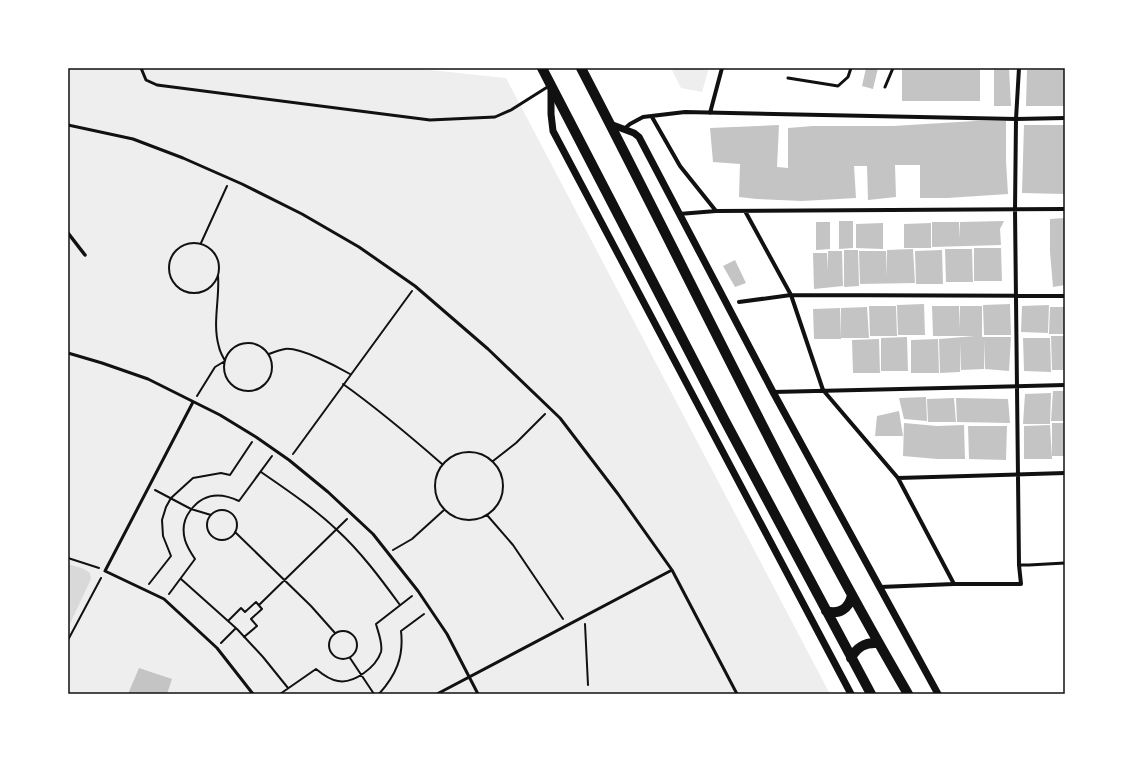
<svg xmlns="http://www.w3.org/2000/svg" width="1133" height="762" font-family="'Asap Condensed',sans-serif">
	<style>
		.green { fill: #eee }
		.water { fill: #d9d9d9 }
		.building { fill: #c4c4c4 }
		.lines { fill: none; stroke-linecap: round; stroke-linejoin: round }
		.path { stroke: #111; stroke-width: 2 }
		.service { stroke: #111; stroke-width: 3 }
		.pedestrian { stroke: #111; stroke-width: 3.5 }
		.minor { stroke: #111; stroke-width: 4 }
		.tertiary { stroke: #111; stroke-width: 7 }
		.trunk { stroke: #111; stroke-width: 10 }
		.neatline { fill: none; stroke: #111; stroke-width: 1.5 }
	</style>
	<rect width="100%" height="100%" fill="#fff"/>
	<path class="green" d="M 68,68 L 411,68 L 506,78 L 830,694 L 68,694 Z
		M 671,68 L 709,68 L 702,92 L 681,88 Z"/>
	<path class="water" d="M 68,564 L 84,569 L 90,573 L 91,579 L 68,628 Z"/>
	<path class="building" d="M 866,68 L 878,68 L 873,89 L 862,86 Z
		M 980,68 L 980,101 L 902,101 L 902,69 Z
		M 994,68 L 1009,68 L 1011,106 L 994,106 Z
		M 1065,69 L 1065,106 L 1026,106 L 1027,70 Z
		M 975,121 L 1006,121 L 1006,161 L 1008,194 L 947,198 L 920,198 L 920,165 L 895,165 L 896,197 L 868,200 L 867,166 L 854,166 L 856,198 L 802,201 L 757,199 L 739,197 L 740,164 L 713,162 L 710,128 L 779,125 L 777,167 L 788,168 L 788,128 L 813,126 L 893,126 Z
		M 1024,125 L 1065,125 L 1065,194 L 1022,193 Z
		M 1064,218 L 1065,285 L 1053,287 L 1050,252 L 1050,219 Z
		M 839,221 L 853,221 L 853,248 L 839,249 Z
		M 1004,221 L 1000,229 L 1001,245 L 932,247 L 932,222 L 959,222 L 959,239 L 960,222 Z
		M 816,222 L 830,222 L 830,249 L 816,250 Z
		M 883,223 L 883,249 L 856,248 L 856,224 Z
		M 931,223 L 931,248 L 904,248 L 904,224 Z
		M 974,248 L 1001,248 L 1002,281 L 974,281 Z
		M 913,249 L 915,283 L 860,284 L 859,251 L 886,251 L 887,276 L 887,250 Z
		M 945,249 L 972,249 L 973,282 L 946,282 Z
		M 844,250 L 858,250 L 859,286 L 844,287 Z
		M 942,250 L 943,284 L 916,284 L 915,251 Z
		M 828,251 L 842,251 L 843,286 L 814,289 L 813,253 L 827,253 L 828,271 Z
		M 735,260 L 746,283 L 735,287 L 723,266 Z
		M 924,304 L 925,335 L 898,335 L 897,305 Z
		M 1010,304 L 1011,335 L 984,335 L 983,305 Z
		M 1049,305 L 1048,333 L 1021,332 L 1022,306 Z
		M 869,306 L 896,306 L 897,336 L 870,336 Z
		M 932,306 L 959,306 L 960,329 L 960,306 L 982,306 L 982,337 L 1011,337 L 1009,371 L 985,369 L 985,340 L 984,369 L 961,370 L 961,342 L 960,372 L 940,373 L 939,339 L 975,336 L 933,336 Z
		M 867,307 L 869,338 L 841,338 L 841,308 Z
		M 1050,307 L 1065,307 L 1065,334 L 1049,334 Z
		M 840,308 L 841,339 L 814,339 L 813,309 Z
		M 1051,336 L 1065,336 L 1065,370 L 1052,370 Z
		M 907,337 L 908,371 L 881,371 L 881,338 Z
		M 1023,338 L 1050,338 L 1051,372 L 1024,371 Z
		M 879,339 L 880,373 L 853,373 L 852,340 Z
		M 938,339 L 939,373 L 911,373 L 911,340 Z
		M 1053,391 L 1065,391 L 1065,421 L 1051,421 Z
		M 1051,393 L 1050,424 L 1023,424 L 1025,394 Z
		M 926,397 L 927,421 L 904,419 L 899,398 Z
		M 954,398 L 956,422 L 928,422 L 927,399 Z
		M 956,398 L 1008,399 L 1010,423 L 957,422 Z
		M 899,411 L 903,436 L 875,436 L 877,416 Z
		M 904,423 L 937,426 L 964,425 L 965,459 L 937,459 L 903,456 Z
		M 1052,423 L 1065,423 L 1065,456 L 1052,456 Z
		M 1050,425 L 1052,459 L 1024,459 L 1024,426 Z
		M 968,426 L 1007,426 L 1006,460 L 969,459 Z
		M 139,668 L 172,679 L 167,694 L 128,694 Z"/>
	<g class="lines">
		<path class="path" d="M169 268a25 25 0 1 1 50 0a25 25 0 1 1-50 0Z
			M 201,243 L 227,186
			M224 367a24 24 0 1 1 48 0a24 24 0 1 1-48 0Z
			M 269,354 C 274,352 279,350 285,349 C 300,347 336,366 350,374
			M 343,384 C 378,409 410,436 442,464
			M 197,396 L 215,367 L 225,361 C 223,357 220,352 219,347 C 212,324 220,298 218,275
			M435 486a34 34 0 1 1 68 0a34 34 0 1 1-68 0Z
			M 293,454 L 412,291
			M 493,461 L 516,443 L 545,414
			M 261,472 C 287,490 314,508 337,530 C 361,552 381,579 400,605
			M 155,490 L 191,509 L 211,515
			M207 525a15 15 0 1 1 30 0a15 15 0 1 1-30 0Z
			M 487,515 L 513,545 L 563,619
			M 235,532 L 311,606 L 335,633
			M 393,550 L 412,539 L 444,510
			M 68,558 L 99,568
			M 181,579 L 237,629 L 263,657 L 288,688
			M 149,584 L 171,556 L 163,536 L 162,520 L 166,507 L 171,498 L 193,478 L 221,473 L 230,475 L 252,442
			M 169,594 L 195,559 C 191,553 187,547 185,540 C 182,529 184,519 190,511 C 203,493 220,492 239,501 L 272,456
			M 259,605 L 347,519
			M 228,621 L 241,608 L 245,612 L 256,602 L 262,609 L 251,619 L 257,626 L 244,637
			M 585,624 L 588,685
			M329 645a14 14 0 1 1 28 0a14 14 0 1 1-28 0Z
			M 68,640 L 101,578
			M 221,643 L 236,628
			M 350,658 L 374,694
			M 280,694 L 316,669 C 322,674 330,680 338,681 C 354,684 376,667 381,652 C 383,643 378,632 376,624 L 412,596
			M 379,694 C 396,675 404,657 401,631 L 424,614"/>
		<path class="service" d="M 141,68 L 146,80 L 157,85 L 430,120 L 495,117 L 511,110 L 549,86
			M 788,78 L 838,86 L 848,77 L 851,68
			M 885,87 L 893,68
			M 68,125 L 133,139 L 183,158 L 242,184 L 302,214 L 359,247 L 415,286 L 488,349 L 560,418 L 618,494 L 672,570 L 737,694
			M 68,353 L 102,363 L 148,379 L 220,415 L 256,437 L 289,460 L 328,492 L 373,534 L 418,591 L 447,634 L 478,694
			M 193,402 L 105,571 L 164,599 L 217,648 L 253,694
			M 1019,565 L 1029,565 L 1065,563
			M 437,694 L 672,570"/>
		<path class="pedestrian" d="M 68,233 L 85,255"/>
		<path class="minor" d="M 710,113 L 722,68
			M 652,117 L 680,166 L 716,211
			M 624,129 L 630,124 L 643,117 L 685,112 L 1016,119 L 1065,118
			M 745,211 L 791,295 L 823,390 L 898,478 L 954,584 L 1021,584 L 1019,565 L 1015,210 L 1016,119 L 1019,68
			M 679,214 L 716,211 L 1065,209
			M 739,302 L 791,295 L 1065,296
			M 773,392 L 1065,385
			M 898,478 L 1065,473
			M 880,587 L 954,584"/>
		<path class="tertiary" d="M 551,87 L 551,114 L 553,131 L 851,694
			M 610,124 L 634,133 L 639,137 L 773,392 L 938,694"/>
		<path class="trunk" d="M 542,68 L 724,419 L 871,694
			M 581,68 C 690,277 789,490 908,694
			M 826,611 C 839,615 849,609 852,595
			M 851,658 C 857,647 865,642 878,643"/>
	</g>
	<rect width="1133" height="762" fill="none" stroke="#ffffff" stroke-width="138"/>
	<rect x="69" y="69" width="995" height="624" class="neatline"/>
</svg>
